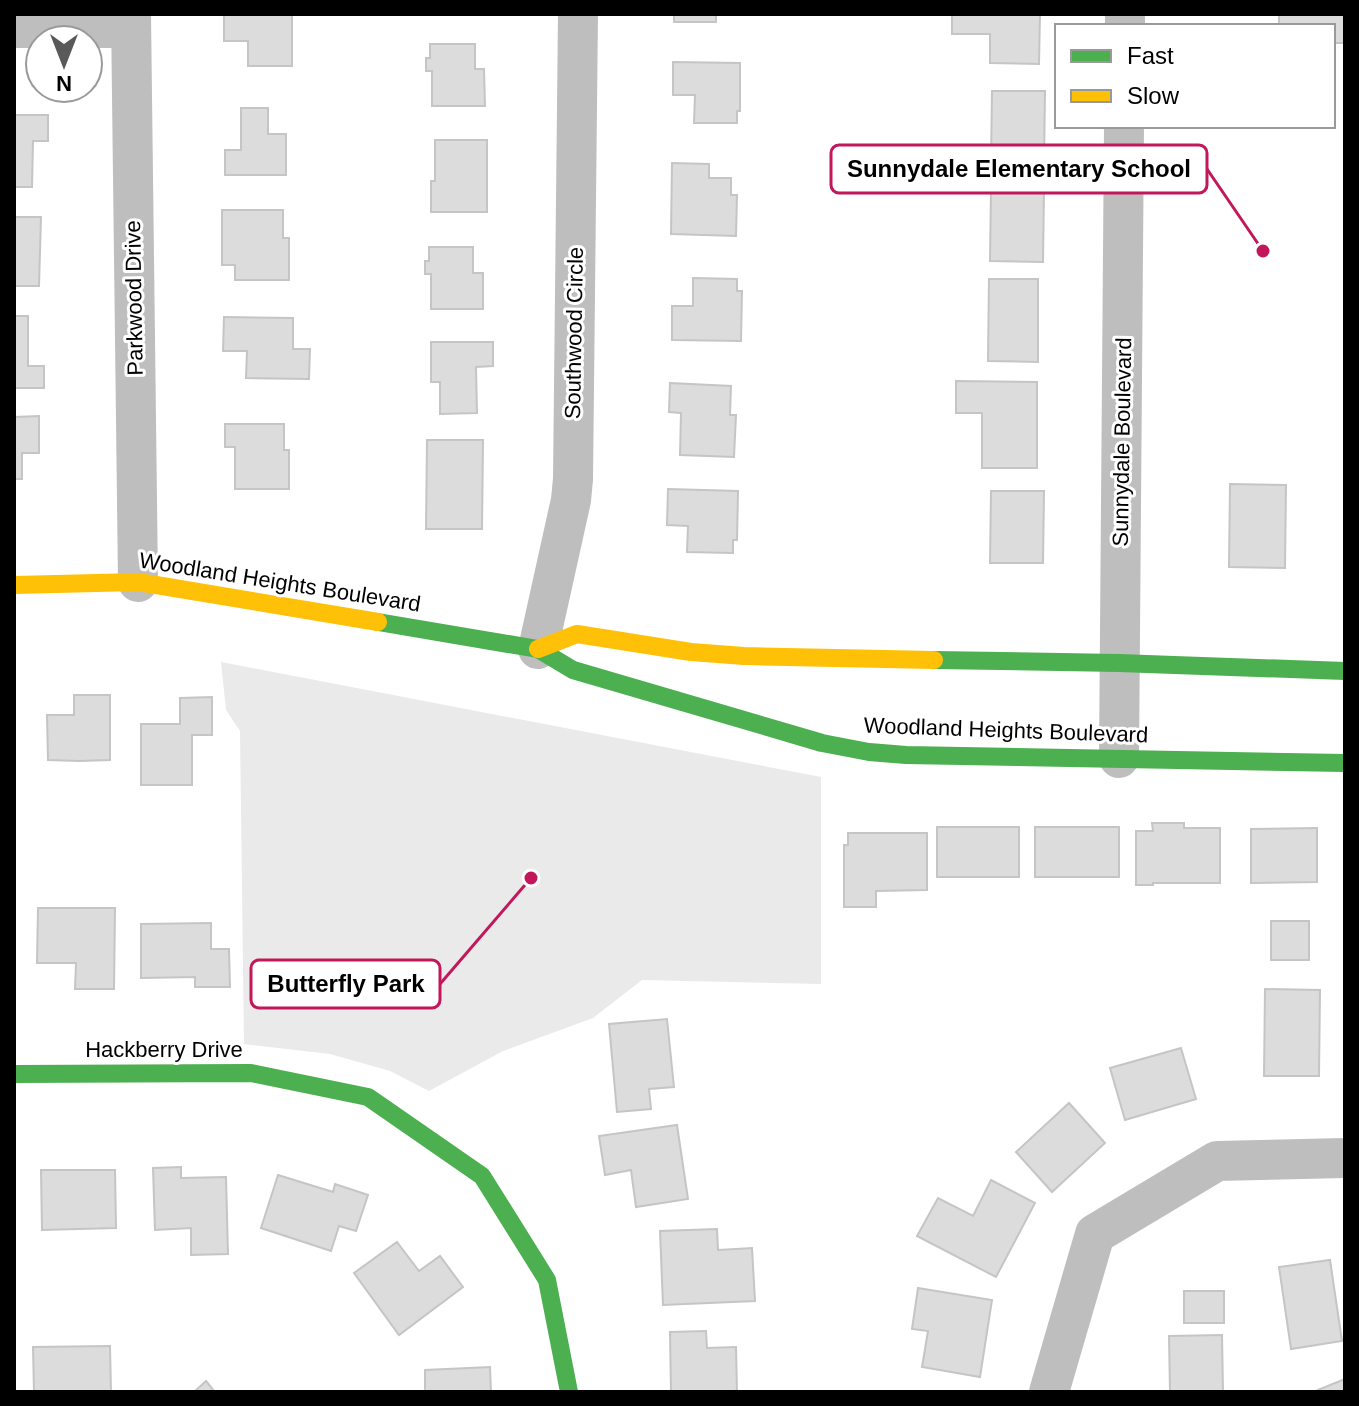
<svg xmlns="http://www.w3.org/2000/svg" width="1359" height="1406" font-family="Arial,sans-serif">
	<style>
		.green { fill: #eaeaea }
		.building { fill: #dcdcdc; stroke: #c5c5c5; stroke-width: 2 }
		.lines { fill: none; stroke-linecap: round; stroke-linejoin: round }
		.street { stroke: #bebebe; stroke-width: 40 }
		.fast { stroke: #4caf50; stroke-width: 18 }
		.slow { stroke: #ffc107; stroke-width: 18 }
		.labels { text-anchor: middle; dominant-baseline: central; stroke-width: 6; stroke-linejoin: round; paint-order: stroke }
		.street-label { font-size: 22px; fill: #000; stroke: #fff }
		.leader { fill: none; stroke: #c2185b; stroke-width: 3 }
		.callout-dot { fill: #c2185b; stroke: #fff; stroke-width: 3 }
		.callout { fill: #fff; stroke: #c2185b; stroke-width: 3 }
		.callout-label { font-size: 24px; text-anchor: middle; font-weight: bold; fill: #000 }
	</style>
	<rect width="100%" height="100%" fill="#fff"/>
	<path class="green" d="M 221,662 L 821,777 L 821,984 L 642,980 L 593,1018 L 503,1051 L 429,1091 L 390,1071 L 330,1054 L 244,1044 L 240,731 L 226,710 Z"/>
	<path class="building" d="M 224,14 L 292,14 L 292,66 L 248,66 L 248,41 L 224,41 Z
		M 674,14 L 716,14 L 716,22 L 674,22 Z
		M 952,14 L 1040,14 L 1039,64 L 990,63 L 990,34 L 952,34 Z
		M 1279,14 L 1345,14 L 1345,43 L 1333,43 L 1333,26 L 1279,26 Z
		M 430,44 L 475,44 L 475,69 L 484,69 L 485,106 L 432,106 L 432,71 L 426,71 L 426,58 L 430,58 Z
		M 673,62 L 740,63 L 740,111 L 737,111 L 737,123 L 694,123 L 695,95 L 673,95 Z
		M 992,91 L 1045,91 L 1044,164 L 991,163 Z
		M 241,108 L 268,108 L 268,134 L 286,134 L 286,175 L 225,175 L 225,150 L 241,150 Z
		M 14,115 L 48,115 L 48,141 L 33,141 L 32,187 L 14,187 Z
		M 435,140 L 487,140 L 487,212 L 431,212 L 431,181 L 435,181 Z
		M 672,163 L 709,164 L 709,178 L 731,178 L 731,195 L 737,195 L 736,236 L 671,234 Z
		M 991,189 L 1044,189 L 1043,262 L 990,261 Z
		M 222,210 L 283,210 L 283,238 L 289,238 L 289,280 L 235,280 L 235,265 L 222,265 Z
		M 14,217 L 41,217 L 39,286 L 14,286 Z
		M 429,247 L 473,247 L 473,273 L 483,273 L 483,309 L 431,309 L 431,274 L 425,274 L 425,261 L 429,261 Z
		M 693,278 L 737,279 L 737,291 L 742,291 L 741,341 L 672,340 L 672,306 L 693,306 Z
		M 989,279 L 1038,279 L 1038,362 L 988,361 Z
		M 14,316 L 28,316 L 28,366 L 44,366 L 44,388 L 14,388 Z
		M 224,317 L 293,318 L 293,349 L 310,349 L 309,379 L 246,378 L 247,351 L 223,351 Z
		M 431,342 L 493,342 L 493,366 L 476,367 L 477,413 L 440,414 L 440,382 L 431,382 Z
		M 956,381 L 1037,382 L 1037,468 L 982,468 L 982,413 L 956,413 Z
		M 670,383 L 731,386 L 730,415 L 736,415 L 734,457 L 680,455 L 681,413 L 669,412 Z
		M 39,416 L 39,453 L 22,453 L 22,479 L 14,479 L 14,417 Z
		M 225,424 L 284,424 L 284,450 L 289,450 L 289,489 L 235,489 L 235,447 L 225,447 Z
		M 427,440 L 483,440 L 482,529 L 426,529 Z
		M 1230,484 L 1286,485 L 1285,568 L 1229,567 Z
		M 668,489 L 738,491 L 737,540 L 733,540 L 733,553 L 687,552 L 688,526 L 667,525 Z
		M 991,491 L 1044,491 L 1043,563 L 990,563 Z
		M 74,695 L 110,695 L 110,760 L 79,761 L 48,760 L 47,715 L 74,715 Z
		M 212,697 L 212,735 L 192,735 L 192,785 L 141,785 L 141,724 L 180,724 L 180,698 Z
		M 1152,823 L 1184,823 L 1184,828 L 1220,828 L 1220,883 L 1153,883 L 1153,885 L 1136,885 L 1136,831 L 1153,831 Z
		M 937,827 L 1019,827 L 1019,877 L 937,877 Z
		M 1035,827 L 1119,827 L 1119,877 L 1035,877 Z
		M 1317,828 L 1317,882 L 1251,883 L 1251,829 Z
		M 848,833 L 927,833 L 927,890 L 876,891 L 876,907 L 844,907 L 844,845 L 848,845 Z
		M 38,908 L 115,908 L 114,989 L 75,989 L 76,963 L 37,963 Z
		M 1271,921 L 1309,921 L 1309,960 L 1271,960 Z
		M 211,923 L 211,949 L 229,949 L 230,987 L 195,987 L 195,977 L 141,978 L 141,924 Z
		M 14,924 L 15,924 L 15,980 L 14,980 Z
		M 1265,989 L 1320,990 L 1319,1076 L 1264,1076 Z
		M 667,1019 L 674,1087 L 649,1089 L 651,1109 L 617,1112 L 609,1024 Z
		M 1181,1048 L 1196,1099 L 1125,1120 L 1110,1068 Z
		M 1069,1103 L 1105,1143 L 1052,1192 L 1016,1152 Z
		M 677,1125 L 688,1199 L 636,1207 L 631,1170 L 605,1175 L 599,1136 Z
		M 181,1167 L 181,1178 L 226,1177 L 228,1254 L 191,1255 L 191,1228 L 155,1230 L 153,1168 Z
		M 41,1170 L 115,1170 L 116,1228 L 42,1230 Z
		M 278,1175 L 333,1192 L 335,1184 L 368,1195 L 356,1231 L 339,1226 L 331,1251 L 261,1228 Z
		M 991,1180 L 1035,1203 L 996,1277 L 917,1236 L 938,1198 L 973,1216 Z
		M 717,1229 L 718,1250 L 752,1248 L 755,1301 L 663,1305 L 660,1231 Z
		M 397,1242 L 419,1271 L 440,1256 L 463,1287 L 399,1335 L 354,1273 Z
		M 1330,1260 L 1342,1341 L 1291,1349 L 1279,1267 Z
		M 918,1288 L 992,1300 L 980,1377 L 922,1367 L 928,1331 L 912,1329 Z
		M 1184,1291 L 1224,1291 L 1224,1323 L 1184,1323 Z
		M 706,1331 L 707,1348 L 736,1347 L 737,1392 L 671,1392 L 670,1332 Z
		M 1222,1335 L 1223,1392 L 1170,1392 L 1169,1336 Z
		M 110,1346 L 111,1392 L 34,1392 L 33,1347 Z
		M 490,1367 L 491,1392 L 425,1392 L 425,1370 Z
		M 1345,1379 L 1345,1392 L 1313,1392 Z
		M 206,1381 L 215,1392 L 194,1392 Z"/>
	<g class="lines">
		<path class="street" d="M 131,14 L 138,582
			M 1125,14 L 1125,26
			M 14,28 L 131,28
			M 538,649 L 571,500 L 573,479 L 578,14
			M 1119,758 L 1124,126
			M 1049,1392 L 1095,1234 L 1217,1161 L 1345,1158"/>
		<path class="fast" d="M 378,622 L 538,649 L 573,670 L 822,743 L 869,752 L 906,755 L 1345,763
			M 934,660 L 1119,663 L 1345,671
			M 14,1074 L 251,1073 L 368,1097 L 482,1176 L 547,1280 L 569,1392"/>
		<path class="slow" d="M 14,585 L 138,582 L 378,622
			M 538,649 L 577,634 L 691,652 L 744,656 L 934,660"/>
	</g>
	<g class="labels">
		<g class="street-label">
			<text transform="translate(134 298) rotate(-91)">Parkwood Drive</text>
			<text transform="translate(574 333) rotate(-89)">Southwood Circle</text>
			<text transform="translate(1122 442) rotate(-89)">Sunnydale Boulevard</text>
			<text transform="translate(280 582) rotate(9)">Woodland Heights Boulevard</text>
			<text transform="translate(1006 730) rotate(2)">Woodland Heights Boulevard</text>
			<text x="164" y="1049">Hackberry Drive</text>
		</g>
	</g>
	<path class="leader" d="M1263 251L1207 169M531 878L440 984"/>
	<g class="callout-dot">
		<circle cx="1263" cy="251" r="8"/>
		<circle cx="531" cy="878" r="8"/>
	</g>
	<g class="callout">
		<rect x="831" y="145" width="376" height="48" rx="8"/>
		<rect x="251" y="960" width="189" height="48" rx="8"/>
	</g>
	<g class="callout-label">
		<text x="1019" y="177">Sunnydale Elementary School</text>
		<text x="346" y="992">Butterfly Park</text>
	</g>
	<rect width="1359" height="1406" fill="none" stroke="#000000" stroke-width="32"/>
	<rect x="1055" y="24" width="280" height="104" fill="#ffffff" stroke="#999999" stroke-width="2"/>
	<rect x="1071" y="50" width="40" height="12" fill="#4caf50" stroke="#999999" stroke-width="2"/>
	<text x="1127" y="64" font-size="24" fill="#000000">Fast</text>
	<rect x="1071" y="90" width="40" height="12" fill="#ffc107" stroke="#999999" stroke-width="2"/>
	<text x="1127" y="104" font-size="24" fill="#000000">Slow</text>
	<g transform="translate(64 64) rotate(180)"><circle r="38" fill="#ffffff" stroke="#999999" stroke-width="2"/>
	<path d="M0-6L14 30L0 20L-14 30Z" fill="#595959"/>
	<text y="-12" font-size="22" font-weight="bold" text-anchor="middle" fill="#000000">N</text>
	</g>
</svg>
